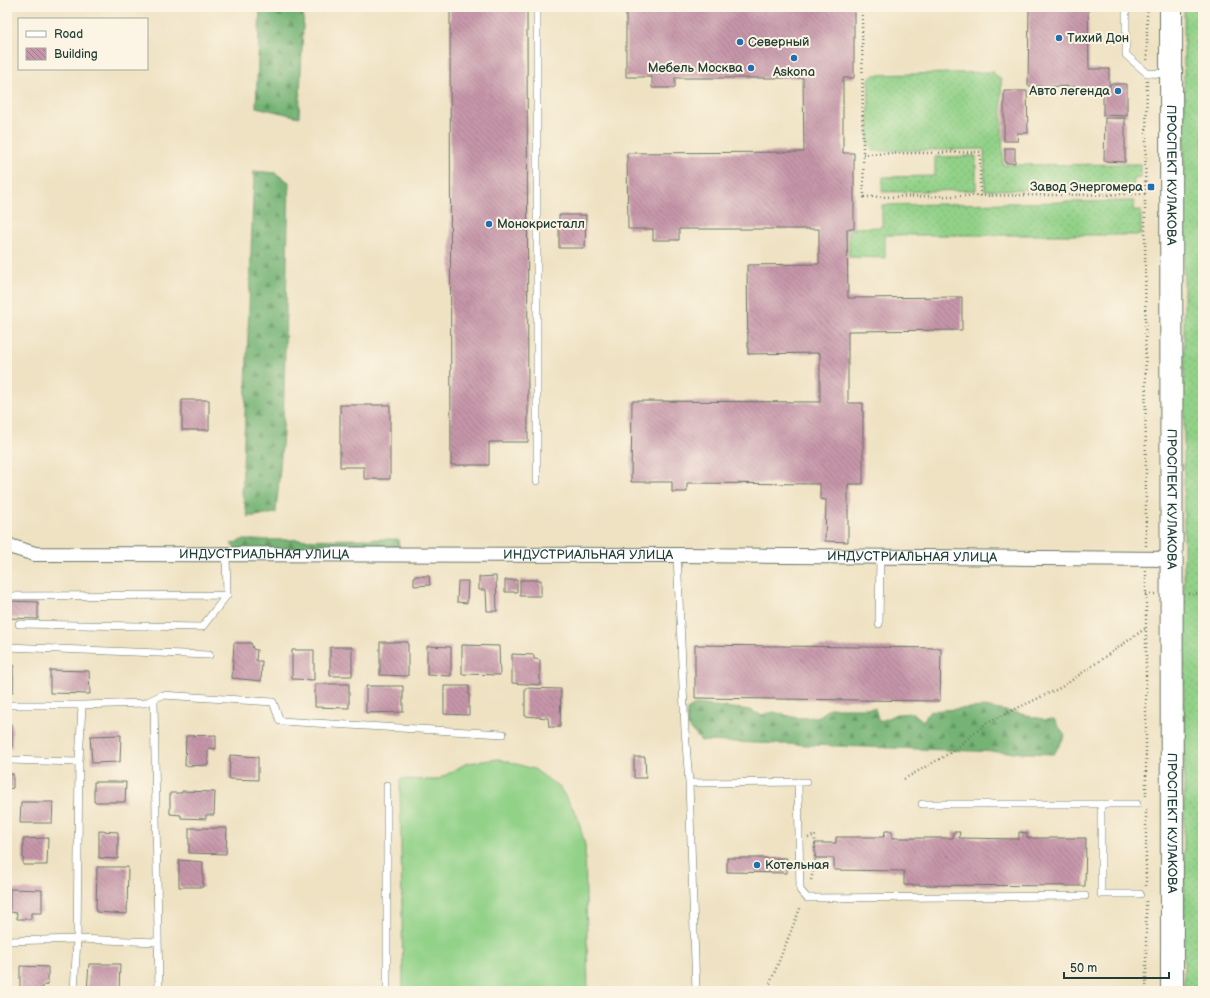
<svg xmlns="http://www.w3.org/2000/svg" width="1210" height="998" font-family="'Balsamiq Sans',sans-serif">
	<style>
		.grass { fill: url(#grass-dots); stroke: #58875e }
		.forest { fill: url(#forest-firs); stroke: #4a7854 }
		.pitch { fill: #92d188; stroke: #58875e }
		.building { fill: url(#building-back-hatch) }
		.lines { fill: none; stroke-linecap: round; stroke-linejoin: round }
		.service-casing { stroke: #687766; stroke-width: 8 }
		.minor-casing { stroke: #687766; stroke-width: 16 }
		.primary-casing { stroke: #687766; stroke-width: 24 }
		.path { stroke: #687766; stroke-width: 2.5; stroke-dasharray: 1 3; stroke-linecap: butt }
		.service { stroke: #fff; stroke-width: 7 }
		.minor { stroke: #fff; stroke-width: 14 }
		.primary { stroke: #fff; stroke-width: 22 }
		.poi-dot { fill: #1f6fb2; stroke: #fcf5e5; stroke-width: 1.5 }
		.labels { text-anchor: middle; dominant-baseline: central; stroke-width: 4; stroke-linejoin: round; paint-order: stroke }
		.poi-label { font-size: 13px; fill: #1f3d34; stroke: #fcf5e5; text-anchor: start }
		.street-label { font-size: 13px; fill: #1f3d34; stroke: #fcf5e5 }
	</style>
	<defs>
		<pattern id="grass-dots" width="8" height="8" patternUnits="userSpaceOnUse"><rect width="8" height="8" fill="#92d188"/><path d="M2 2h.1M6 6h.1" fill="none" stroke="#7db476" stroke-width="1.8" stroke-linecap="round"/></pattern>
		<pattern id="forest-firs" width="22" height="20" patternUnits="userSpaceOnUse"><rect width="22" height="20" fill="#75b374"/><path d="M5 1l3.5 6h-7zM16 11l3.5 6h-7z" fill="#5f9360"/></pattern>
		<pattern id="building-back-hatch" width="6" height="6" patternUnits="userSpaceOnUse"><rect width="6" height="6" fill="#c695a9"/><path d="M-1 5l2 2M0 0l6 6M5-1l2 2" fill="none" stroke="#a07b8a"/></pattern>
	</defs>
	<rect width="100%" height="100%" fill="#fcf5e5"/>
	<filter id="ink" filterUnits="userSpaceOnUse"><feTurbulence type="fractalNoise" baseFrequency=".025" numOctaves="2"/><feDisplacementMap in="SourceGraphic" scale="8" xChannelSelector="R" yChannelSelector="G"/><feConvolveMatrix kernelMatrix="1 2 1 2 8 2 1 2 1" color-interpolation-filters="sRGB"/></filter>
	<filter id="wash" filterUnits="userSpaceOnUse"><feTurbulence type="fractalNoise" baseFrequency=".012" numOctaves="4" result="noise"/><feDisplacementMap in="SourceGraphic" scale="16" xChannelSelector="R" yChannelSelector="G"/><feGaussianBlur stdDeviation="0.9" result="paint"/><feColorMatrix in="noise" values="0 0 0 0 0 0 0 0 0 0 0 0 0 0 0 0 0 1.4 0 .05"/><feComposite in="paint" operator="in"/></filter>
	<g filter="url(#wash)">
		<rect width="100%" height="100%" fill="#efe2c3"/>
		<path class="grass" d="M 1184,7 L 1203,7 L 1203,991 L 1184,991 Z
			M 993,72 L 1001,80 L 1003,165 L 1141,164 L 1141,177 L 1134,178 L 1133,188 L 985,190 L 984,149 L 873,151 L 868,145 L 869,79 L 874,75 Z
			M 976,156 L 976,190 L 882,192 L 883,177 L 935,176 L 935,157 Z
			M 1134,201 L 1133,210 L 1141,210 L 1141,235 L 885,235 L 885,258 L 849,257 L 849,230 L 855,230 L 855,228 L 882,227 L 882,205 Z"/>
		<path class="forest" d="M 260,7 L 304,7 L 299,117 L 256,107 Z
			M 254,171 L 275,173 L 289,182 L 283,434 L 276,513 L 248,517 L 242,494 Z
			M 398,539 L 399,547 L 236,550 L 231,544 L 242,540 Z
			M 697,704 L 750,710 L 761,715 L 774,712 L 797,718 L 819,717 L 829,708 L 875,708 L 879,722 L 896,714 L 913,713 L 923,721 L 930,711 L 983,707 L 1018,713 L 1046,720 L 1054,719 L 1065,736 L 1054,754 L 701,741 L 688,726 L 687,710 Z"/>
		<path class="pitch" d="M 498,759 L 534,769 L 560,788 L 577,815 L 585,845 L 588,991 L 403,991 L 400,779 L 437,780 L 467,763 Z"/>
		<g id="blocks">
			<path class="building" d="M 450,7 L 527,7 L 528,442 L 489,442 L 489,465 L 451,465 Z
				M 626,7 L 854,7 L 854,78 L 843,78 L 843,153 L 854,153 L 854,229 L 847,229 L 848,298 L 962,297 L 962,330 L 848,331 L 848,403 L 863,403 L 863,484 L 848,484 L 848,542 L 825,541 L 826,500 L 820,499 L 820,484 L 687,483 L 687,492 L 672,492 L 672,482 L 631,482 L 632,401 L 820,402 L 820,353 L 748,354 L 747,265 L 819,264 L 819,229 L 679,229 L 679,240 L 653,240 L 653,229 L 628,229 L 627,153 L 804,152 L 803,78 L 675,78 L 675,88 L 652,88 L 652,77 L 626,77 Z
				M 1029,7 L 1088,7 L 1089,69 L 1109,69 L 1109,87 L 1028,86 Z
				M 1110,84 L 1127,84 L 1127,116 L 1103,115 L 1103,88 L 1110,89 Z
				M 1004,91 L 1027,91 L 1028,133 L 1017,133 L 1018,141 L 1004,141 Z
				M 1105,118 L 1125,118 L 1125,162 L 1104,161 Z
				M 1005,148 L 1015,148 L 1015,163 L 1005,163 Z
				M 559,215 L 586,215 L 585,248 L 559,248 Z
				M 182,400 L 209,400 L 209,430 L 182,430 Z
				M 340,405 L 390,405 L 390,479 L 364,479 L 364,467 L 340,467 Z
				M 414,576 L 429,576 L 430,585 L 414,586 Z
				M 496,576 L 497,611 L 487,611 L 486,590 L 479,590 L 479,577 Z
				M 505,580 L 517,580 L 517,592 L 505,592 Z
				M 520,580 L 541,580 L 541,596 L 520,596 Z
				M 458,581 L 468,581 L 467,603 L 457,602 Z
				M 7,601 L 38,602 L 38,619 L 7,618 Z
				M 380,642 L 408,642 L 408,676 L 380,675 Z
				M 234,643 L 251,643 L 253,649 L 257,650 L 256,661 L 262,661 L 261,681 L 232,678 Z
				M 462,645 L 499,646 L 500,675 L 462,674 Z
				M 695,645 L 941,648 L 940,701 L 695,698 Z
				M 427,646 L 451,647 L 451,676 L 427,675 Z
				M 330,647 L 352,647 L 352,676 L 330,676 Z
				M 292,650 L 314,650 L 314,680 L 292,679 Z
				M 512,654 L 534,655 L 534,659 L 540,660 L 540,685 L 512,683 Z
				M 7,665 L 13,665 L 13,692 L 7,692 Z
				M 50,670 L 89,671 L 90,694 L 50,693 Z
				M 315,684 L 349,684 L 349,708 L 315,707 Z
				M 366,686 L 403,686 L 403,712 L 366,713 Z
				M 444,686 L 469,686 L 469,715 L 444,714 Z
				M 525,688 L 561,689 L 560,727 L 549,727 L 548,718 L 525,716 Z
				M 7,724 L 12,724 L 12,748 L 7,748 Z
				M 121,735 L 120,762 L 92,763 L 90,736 Z
				M 216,735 L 216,749 L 208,748 L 208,765 L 185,766 L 186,736 Z
				M 230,755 L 258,757 L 258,780 L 229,779 Z
				M 634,757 L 645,757 L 646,778 L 634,778 Z
				M 7,774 L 13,774 L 13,788 L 7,789 Z
				M 94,782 L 126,782 L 125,802 L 94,802 Z
				M 182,791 L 215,792 L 214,815 L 206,815 L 206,819 L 181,818 L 181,815 L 170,814 L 170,793 L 182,793 Z
				M 21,802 L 53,802 L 52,823 L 20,823 Z
				M 189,828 L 227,828 L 226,854 L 189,853 Z
				M 99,831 L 118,832 L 118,859 L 99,858 Z
				M 885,831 L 892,831 L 892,838 L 953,838 L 953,832 L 960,832 L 959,838 L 1019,839 L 1019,832 L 1027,833 L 1027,838 L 1086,838 L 1085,886 L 904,885 L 904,871 L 834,870 L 834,858 L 815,858 L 815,843 L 836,843 L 836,837 L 884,837 Z
				M 48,838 L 47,865 L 23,865 L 23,839 Z
				M 727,858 L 787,858 L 787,873 L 727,872 Z
				M 179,860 L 203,862 L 203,887 L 179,887 Z
				M 97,867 L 128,867 L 127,914 L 96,912 Z
				M 10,889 L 42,890 L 42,913 L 31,913 L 31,919 L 17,919 L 17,913 L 10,912 Z
				M 89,964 L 120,964 L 119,991 L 87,991 Z
				M 20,966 L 48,967 L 48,984 L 43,986 L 43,991 L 20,991 Z"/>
		</g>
	</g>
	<g filter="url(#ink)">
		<use href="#blocks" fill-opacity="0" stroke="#687766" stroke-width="1"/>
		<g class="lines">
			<g class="service-casing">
				<path id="service" d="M 537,7 L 537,481
					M 1126,7 L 1126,55 L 1147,73 L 1169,74
					M 677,555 L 685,730 L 689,783 L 696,991
					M 7,596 L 227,595 L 226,554
					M 19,624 L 202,627 L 227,595
					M 879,624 L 880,556
					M 7,647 L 209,655
					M 154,699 L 159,991
					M 7,705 L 82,705 L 145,703 L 162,695 L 273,702 L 280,721 L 503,734
					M 7,760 L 79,762
					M 798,782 L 800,890 L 807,898 L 1085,896
					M 689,783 L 807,782
					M 387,785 L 387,991
					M 922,804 L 1137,804
					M 1101,804 L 1101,894 L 1140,894
					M 7,941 L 77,939 L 158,942
					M 74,991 L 77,939 L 79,762 L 82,705"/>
			</g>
			<g class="minor-casing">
				<g id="minor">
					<path id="s1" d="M 7,543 L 9,546 L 35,554 L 677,555 L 1172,559"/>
				</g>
			</g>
			<g class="primary-casing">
				<g id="primary">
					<path id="s2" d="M 1171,7 L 1172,991"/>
				</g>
			</g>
			<path class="path" d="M 862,7 L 863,154
				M 1147,7 L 1147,60
				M 980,196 L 980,152 L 863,154 L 864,197 L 1145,194
				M 1146,546 L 1145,194 L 1147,81
				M 1146,571 L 1146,798
				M 1146,594 L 1155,594
				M 1188,594 L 1203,594
				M 904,779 L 950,753 L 988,722 L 1062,687 L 1146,628
				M 1146,809 L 1146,886
				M 808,838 L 815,835 L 815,862 L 811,880
				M 1146,901 L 1146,991
				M 767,991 L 801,906"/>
			<use href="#service" class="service"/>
			<use href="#minor" class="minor"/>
			<use href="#primary" class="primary"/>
		</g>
	</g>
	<g class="poi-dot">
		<circle cx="1059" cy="38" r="4"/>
		<circle cx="740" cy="42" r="4"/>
		<circle cx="794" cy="58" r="4"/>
		<circle cx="751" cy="68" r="4"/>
		<circle cx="1118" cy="91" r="4"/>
		<rect x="1147" y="183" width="8" height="8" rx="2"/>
		<circle cx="489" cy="224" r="4"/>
		<circle cx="757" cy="865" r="4"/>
	</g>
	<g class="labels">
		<g class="poi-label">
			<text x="1067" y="38">Тихий Дон</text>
			<text x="748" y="42">Северный</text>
			<text x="743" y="68" text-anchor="end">Мебель Москва</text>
			<text x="794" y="72" text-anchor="middle">Askona</text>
			<text x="1110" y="91" text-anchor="end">Авто легенда</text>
			<text x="1143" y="187" text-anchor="end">Завод Энергомера</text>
			<text x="497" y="224">Монокристалл</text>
			<text x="765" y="865">Котельная</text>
		</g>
		<g class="street-label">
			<text stroke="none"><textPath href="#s2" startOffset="168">ПРОСПЕКТ КУЛАКОВА</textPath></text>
			<text stroke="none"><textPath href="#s2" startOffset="492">ПРОСПЕКТ КУЛАКОВА</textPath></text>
			<text stroke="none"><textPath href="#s1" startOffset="260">ИНДУСТРИАЛЬНАЯ УЛИЦА</textPath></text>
			<text stroke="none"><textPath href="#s1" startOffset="584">ИНДУСТРИАЛЬНАЯ УЛИЦА</textPath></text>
			<text stroke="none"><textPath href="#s1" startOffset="908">ИНДУСТРИАЛЬНАЯ УЛИЦА</textPath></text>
			<text stroke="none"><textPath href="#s2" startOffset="816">ПРОСПЕКТ КУЛАКОВА</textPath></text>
		</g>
	</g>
	<rect width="1210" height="998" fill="none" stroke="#fcf5e5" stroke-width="24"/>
	<rect x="18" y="18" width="130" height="52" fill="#fcf5e5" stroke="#a4ab9e"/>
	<rect x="26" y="31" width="20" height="6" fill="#ffffff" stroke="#a4ab9e"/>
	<text x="54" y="38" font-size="12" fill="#1f3d34">Road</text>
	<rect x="26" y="48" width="20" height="12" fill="url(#building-back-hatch)" stroke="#a4ab9e"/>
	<text x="54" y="58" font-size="12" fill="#1f3d34">Building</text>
	<path d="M1064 972v6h105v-6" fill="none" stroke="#1f3d34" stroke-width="2"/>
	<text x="1070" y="972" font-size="12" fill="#1f3d34" stroke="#fcf5e5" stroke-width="3" paint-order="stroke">50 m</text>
</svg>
